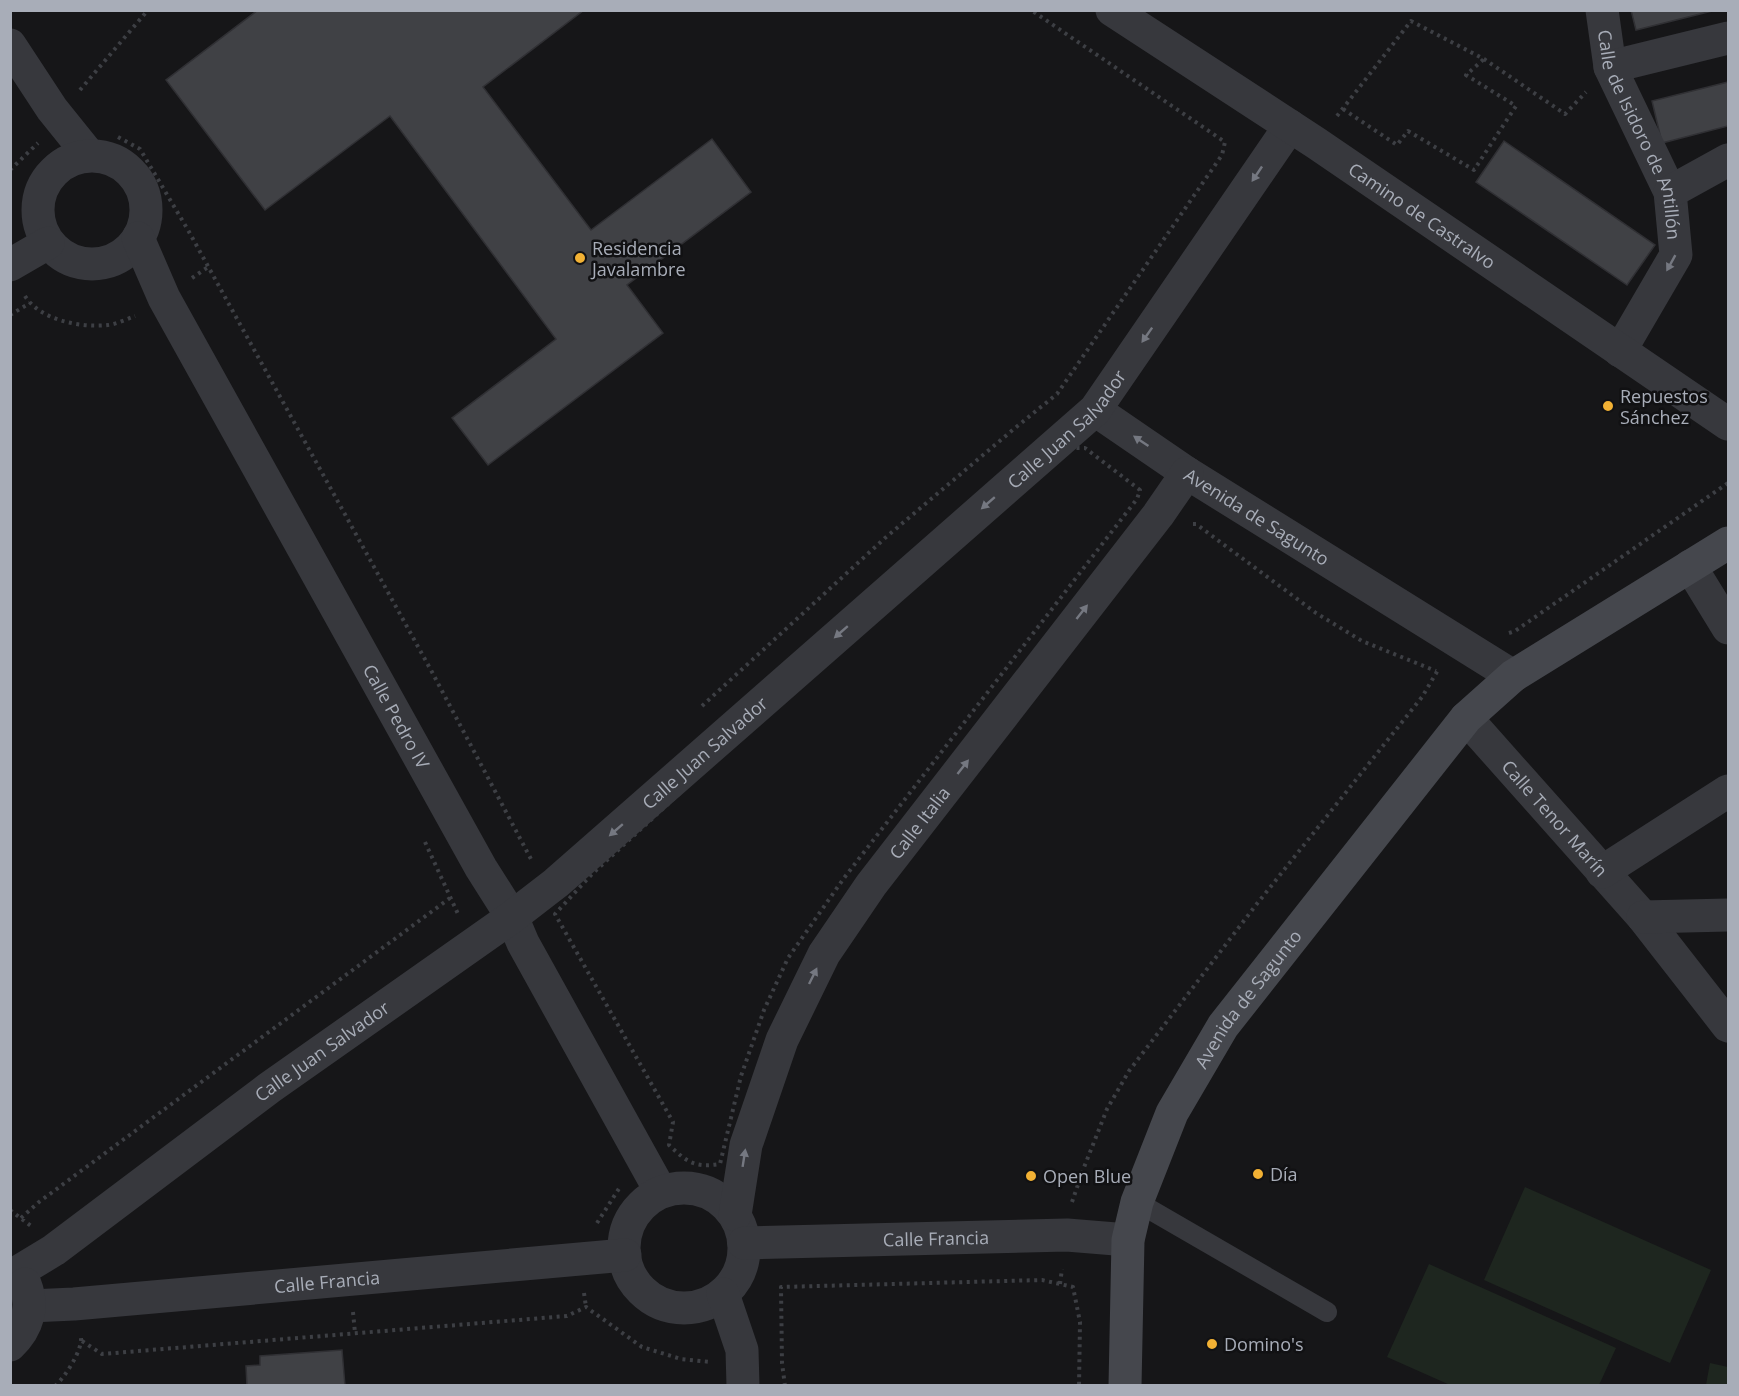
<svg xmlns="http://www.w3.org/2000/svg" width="1739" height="1396" font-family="'Open Sans',sans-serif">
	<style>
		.green { fill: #1e261f }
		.building { fill: #404145; stroke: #303034; stroke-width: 1.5 }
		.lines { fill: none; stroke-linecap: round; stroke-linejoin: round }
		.path { stroke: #3d3f44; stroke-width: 4; stroke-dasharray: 3 4.5; stroke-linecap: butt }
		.service { stroke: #37383d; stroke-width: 20 }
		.minor { stroke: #37383d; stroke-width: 33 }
		.tertiary { stroke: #37383d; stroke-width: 33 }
		.secondary { stroke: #45474d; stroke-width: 33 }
		.oneway { fill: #757881 }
		.poi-dot { fill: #f2b134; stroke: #111113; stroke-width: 2 }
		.labels { text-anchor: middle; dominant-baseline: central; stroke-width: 5; stroke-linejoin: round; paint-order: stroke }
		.street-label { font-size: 18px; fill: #a8adb8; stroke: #111113 }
		.poi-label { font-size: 18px; fill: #a8adb8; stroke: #111113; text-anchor: start }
	</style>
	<rect width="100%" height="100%" fill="#161618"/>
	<path class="green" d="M 1525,1187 L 1711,1270 L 1670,1363 L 1484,1280 Z
		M 1429,1264 L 1616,1348 L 1599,1385 L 1450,1385 L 1387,1357 Z
		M 1710,1363 L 1728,1367 L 1728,1385 L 1706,1385 Z"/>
	<path class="building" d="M 258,10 L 584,10 L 483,87 L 591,230 L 712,139 L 751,192 L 627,285 L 663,333 L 488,465 L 452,418 L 556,339 L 390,116 L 265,210 L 166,80 Z
		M 1631,10 L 1716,10 L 1636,30 Z
		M 1728,82 L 1728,126 L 1662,143 L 1652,101 Z
		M 1504,141 L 1655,245 L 1627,285 L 1476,182 Z
		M 342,1350 L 345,1386 L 247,1386 L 246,1366 L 260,1365 L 260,1356 Z"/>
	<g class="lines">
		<path class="path" d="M 80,90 L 148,10
			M 1343,109 L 1397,145 L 1408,131 L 1474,170 L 1516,106 L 1466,75 L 1484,59
			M 1337,116 L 1411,21 L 1484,59 L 1565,114 L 1586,92
			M 118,137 L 140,149 L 188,230 L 432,672 L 532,861
			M 10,170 L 38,143
			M 192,278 L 208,267
			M 25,296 C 40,320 80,328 108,325 C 117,324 127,319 135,316
			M 10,315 L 30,303
			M 1069,448 L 1085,448 L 1140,490 L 1137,499 L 844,878 L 788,958 L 764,1010 L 741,1076 L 720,1164 C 694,1168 687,1162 669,1145 L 673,1122 L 555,914 L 592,874 L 794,688 L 997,506 Z
			M 1193,524 L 1196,524 L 1316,613 L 1362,641 L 1436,671
			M 1509,633 L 1515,631 L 1728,483
			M 702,706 L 885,538 L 1015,428 L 1057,394 L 1222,155 L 1225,142 L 1031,10
			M 425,842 L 458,914
			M 1072,1202 L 1083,1170 L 1107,1109 L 1129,1071 L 1256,905 L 1422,697 L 1438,670
			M 10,1210 L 31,1226
			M 21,1218 L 39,1202 L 450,898
			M 597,1223 L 620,1187
			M 1060,1284 L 1062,1269
			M 584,1293 L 586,1307
			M 353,1312 L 355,1333
			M 82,1341 L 102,1354 L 567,1316 L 586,1307 L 642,1347 L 681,1359 L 711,1362
			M 55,1386 C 65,1377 82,1351 81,1338
			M 785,1386 L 782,1363 L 781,1287 L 1042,1280 L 1073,1287 L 1080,1322 L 1079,1386"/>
		<path class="service" d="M 1137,1202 L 1327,1312"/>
		<g class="minor">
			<path id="s1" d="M 1602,10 L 1610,67 L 1670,192 L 1676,255 L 1620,351"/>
			<path d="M 10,45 L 52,109 L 89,155"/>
			<path d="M 1610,67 L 1728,38"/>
			<circle cx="92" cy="210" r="54"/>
			<path d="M 1670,192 L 1728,160"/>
			<path id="s2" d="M 138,238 L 164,298 L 481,868 L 512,917 L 523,943 L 661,1192"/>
			<path d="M 10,265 L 48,243"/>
			<path id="s3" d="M 1095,410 L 1187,473 L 1513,676"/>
			<path d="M 1690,566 L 1728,628"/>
			<path id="s4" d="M 1466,718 L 1643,917 L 1728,1026"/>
			<path d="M 1602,872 L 1728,791"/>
			<path d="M 1643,917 L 1728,915"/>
			<circle cx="684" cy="1248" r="60"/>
			<path id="s5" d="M 735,1215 L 746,1145 L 782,1040 L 824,954 L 871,885 L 1158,515 L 1187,473"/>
			<path id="s6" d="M 744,1243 L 1067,1235 L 1128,1240"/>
			<path id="s7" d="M 16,1273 L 54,1250 L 269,1088 L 512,917 L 556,883 L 1095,410 L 1290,126"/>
			<path d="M 723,1294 L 742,1350 L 743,1386"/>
			<path id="s8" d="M 30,1306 L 74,1304 L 625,1255"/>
			<path d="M 10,1345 C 28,1328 34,1307 25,1284"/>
		</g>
		<path class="tertiary" id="s9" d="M 1112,10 L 1316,143 L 1728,424"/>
		<path class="secondary" id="s10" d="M 1125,1386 L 1128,1240 L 1137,1202 L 1172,1113 L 1223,1026 L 1466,718 L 1513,676 L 1728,543"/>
	</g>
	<defs><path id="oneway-solid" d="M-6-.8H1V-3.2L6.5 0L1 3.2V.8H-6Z" transform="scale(1.5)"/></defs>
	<g class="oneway">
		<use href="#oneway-solid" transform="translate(1257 174) rotate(124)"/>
		<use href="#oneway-solid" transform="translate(1671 263) rotate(119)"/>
		<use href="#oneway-solid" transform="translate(1147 335) rotate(125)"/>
		<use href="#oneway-solid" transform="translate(1141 441) rotate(-146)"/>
		<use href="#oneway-solid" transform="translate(988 503) rotate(139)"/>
		<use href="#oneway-solid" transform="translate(1082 612) rotate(-52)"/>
		<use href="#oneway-solid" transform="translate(841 632) rotate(139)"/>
		<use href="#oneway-solid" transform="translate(963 767) rotate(-52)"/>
		<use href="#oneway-solid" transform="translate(616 830) rotate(139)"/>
		<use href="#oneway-solid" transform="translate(813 976) rotate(-64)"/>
		<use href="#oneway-solid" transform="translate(744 1158) rotate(-81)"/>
	</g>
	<g class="poi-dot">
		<circle cx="580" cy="258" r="6"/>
		<circle cx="1608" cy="406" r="6"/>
		<circle cx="1258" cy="1174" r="6"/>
		<circle cx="1031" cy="1176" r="6"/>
		<circle cx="1212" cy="1344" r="6"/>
	</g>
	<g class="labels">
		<g class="street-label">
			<text stroke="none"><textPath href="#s1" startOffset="132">Calle de Isidoro de Antillón</textPath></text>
			<text stroke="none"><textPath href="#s9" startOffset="372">Camino de Castralvo</textPath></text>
			<text stroke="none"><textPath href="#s7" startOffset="1350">Calle Juan Salvador</textPath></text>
			<text stroke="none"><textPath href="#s3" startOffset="194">Avenida de Sagunto</textPath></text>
			<text stroke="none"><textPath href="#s2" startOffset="544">Calle Pedro IV</textPath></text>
			<text stroke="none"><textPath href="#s7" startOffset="864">Calle Juan Salvador</textPath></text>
			<text stroke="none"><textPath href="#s4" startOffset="134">Calle Tenor Marín</textPath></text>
			<text stroke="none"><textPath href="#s5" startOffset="440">Calle Italia</textPath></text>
			<text stroke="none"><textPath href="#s10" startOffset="418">Avenida de Sagunto</textPath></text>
			<text stroke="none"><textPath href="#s7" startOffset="378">Calle Juan Salvador</textPath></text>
			<text stroke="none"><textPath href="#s6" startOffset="192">Calle Francia</textPath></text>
			<text stroke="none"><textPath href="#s8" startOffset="298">Calle Francia</textPath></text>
		</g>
		<g class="poi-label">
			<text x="592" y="248">Residencia<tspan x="592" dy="21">Javalambre</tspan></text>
			<text x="1620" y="396">Repuestos<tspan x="1620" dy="21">Sánchez</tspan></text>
			<text x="1270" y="1174">Día</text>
			<text x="1043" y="1176">Open Blue</text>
			<text x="1224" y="1344">Domino's</text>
		</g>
	</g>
	<rect width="1739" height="1396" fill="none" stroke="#a8adb8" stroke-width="24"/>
</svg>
